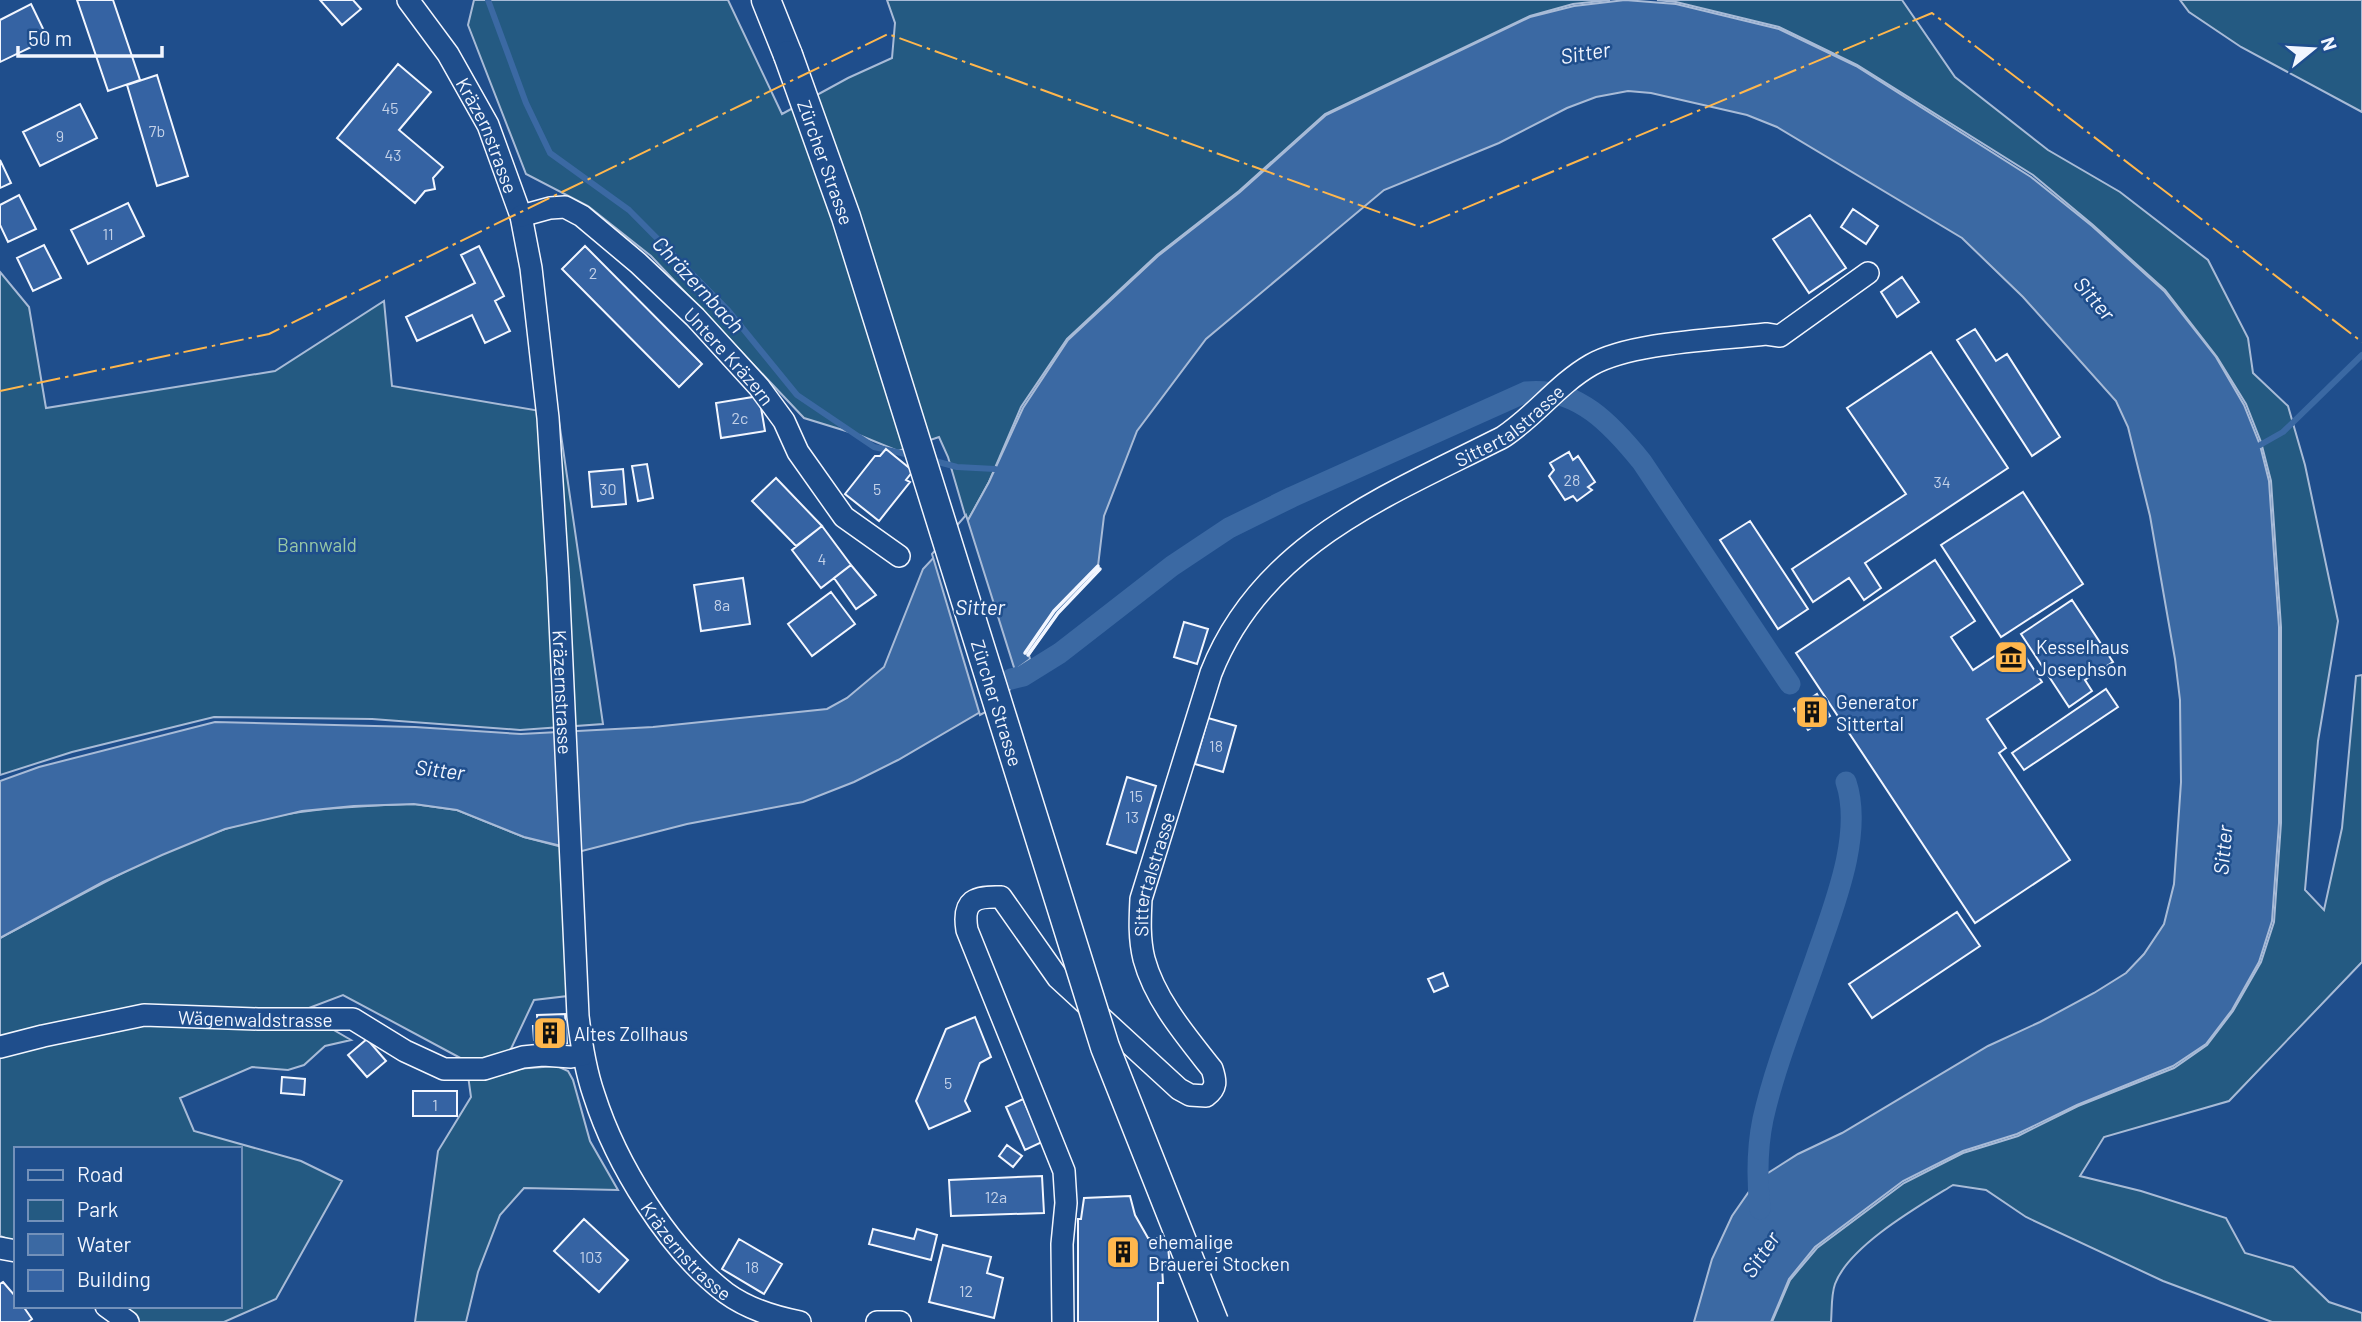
<svg xmlns="http://www.w3.org/2000/svg" width="2362" height="1322" font-family="Barlow,sans-serif">
	<style>
		.green { fill: #245a82; stroke: #a8bbd7; stroke-width: 2 }
		.water { fill: #3b69a3; stroke: #a8bbd7; stroke-width: 2 }
		.pier { fill: #1f4e8c; stroke: #a8bbd7; stroke-width: 2 }
		.lines { fill: none; stroke-linecap: round; stroke-linejoin: round }
		.stream { stroke: #3b69a3; stroke-width: 6 }
		.canal { stroke: #3b69a3; stroke-width: 21 }
		.building { fill: #3563a3; stroke: #f2f6ff; stroke-width: 2 }
		.minor-casing { stroke: #f2f6ff; stroke-width: 24 }
		.major-casing { stroke: #f2f6ff; stroke-width: 31 }
		.minor { stroke: #1f4e8c; stroke-width: 21 }
		.major { stroke: #1f4e8c; stroke-width: 28 }
		.major-bridge-casing { stroke: #f2f6ff; stroke-width: 31; stroke-linecap: butt }
		.major-bridge { stroke: #1f4e8c; stroke-width: 28 }
		.wall { stroke: #f2f6ff; stroke-width: 3.5 }
		.power { stroke: #ffb74d; stroke-width: 2; stroke-dasharray: 24 5 3.5 5; stroke-linecap: butt }
		.labels { text-anchor: middle; dominant-baseline: central; stroke-width: 5; stroke-linejoin: round; paint-order: stroke }
		.number-label { font-size: 16px; fill: #c3d1e8 }
		.street-label { font-size: 19px; fill: #f2f6ff; stroke: #1f4e8c }
		.park-label { font-size: 19px; fill: #97c8a6; stroke: #1f4e8c }
		.poi-label { font-size: 19px; fill: #f2f6ff; stroke: #1f4e8c; text-anchor: start }
		.water-label { font-size: 21px; font-style: italic; fill: #f2f6ff; stroke: #1f4e8c }
	</style>
	<rect width="100%" height="100%" fill="#1f4e8c"/>
	<path class="green" d="M 474,0 L 728,0 L 782,114 L 848,78 L 892,58 L 895,23 L 887,0 L 1610,0 L 1573,4 L 1530,16 L 1325,114 L 1239,191 L 1157,255 L 1067,339 L 1021,407 L 989,482 L 967,522 L 948,457 L 939,437 L 898,451 L 859,435 L 804,418 L 651,256 L 588,206 L 526,174 L 468,25 Z
		M 1657,0 L 1902,0 L 1955,77 L 2048,150 L 2120,192 L 2208,260 L 2248,338 L 2253,373 L 2288,406 L 2305,465 L 2338,621 L 2318,741 L 2305,890 L 2324,910 L 2342,828 L 2356,676 L 2362,675 L 2362,962 L 2229,1101 L 2104,1137 L 2080,1176 L 2141,1191 L 2226,1218 L 2245,1253 L 2293,1267 L 2329,1302 L 2362,1313 L 2362,1322 L 2272,1322 L 2163,1281 L 2026,1217 L 1986,1190 L 1953,1185 C 1919,1206 1849,1246 1835,1284 C 1831,1295 1832,1310 1831,1322 L 1772,1322 L 1790,1280 L 1817,1248 L 1904,1183 L 1963,1153 L 2018,1136 L 2078,1106 L 2174,1068 L 2207,1045 L 2233,1011 L 2261,962 L 2274,922 L 2281,823 L 2281,627 L 2271,481 L 2261,442 L 2246,404 L 2217,357 L 2165,290 L 2093,225 L 2033,175 L 1857,65 L 1779,27 L 1676,2 Z
		M 2180,0 L 2362,0 L 2362,112 L 2241,47 L 2189,12 Z
		M 0,272 L 29,307 L 46,408 L 275,371 L 384,301 L 392,386 L 558,414 L 603,724 L 520,730 L 372,719 L 214,717 L 72,752 L 0,775 Z
		M 414,804 L 457,810 L 524,837 L 570,849 L 576,995 L 534,1000 L 501,1070 L 557,1066 L 568,1071 L 573,1080 L 590,1141 L 618,1190 L 524,1188 L 500,1215 L 478,1272 L 466,1322 L 415,1322 L 438,1151 L 471,1097 L 466,1061 L 343,995 L 301,1011 L 351,1040 L 325,1046 L 304,1065 L 288,1070 L 252,1067 L 180,1098 L 194,1131 L 301,1161 L 342,1181 L 276,1299 L 224,1322 L 139,1322 L 116,1306 L 240,1306 L 240,1149 L 16,1149 L 16,1242 L 0,1236 L 0,938 C 74,900 146,855 225,829 C 286,809 350,806 414,804 Z"/>
	<path class="water" d="M 1625,0 L 1676,4 L 1779,29 L 1856,66 L 2031,177 L 2092,226 L 2164,291 L 2216,357 L 2244,405 L 2260,445 L 2269,481 L 2279,627 L 2279,823 L 2272,921 L 2259,962 L 2232,1010 L 2206,1044 L 2173,1066 L 2077,1105 L 2017,1134 L 1963,1151 L 1903,1181 L 1815,1247 L 1789,1279 L 1771,1322 L 1694,1322 L 1712,1259 L 1732,1216 L 1757,1180 L 1798,1154 L 1842,1133 L 1988,1046 L 2040,1022 L 2094,993 L 2126,973 L 2144,954 L 2164,924 L 2174,884 L 2181,782 L 2180,700 L 2175,659 L 2150,516 L 2128,427 L 2116,401 L 2023,297 L 1962,238 L 1777,127 L 1747,115 L 1651,93 L 1628,91 L 1596,97 L 1567,108 L 1499,143 L 1384,190 L 1206,339 L 1137,431 L 1104,516 L 1098,566 L 1100,569 L 1058,613 L 1029,655 L 1030,659 L 1018,668 L 999,701 L 898,760 L 854,782 L 803,802 L 687,824 L 582,851 L 524,837 L 457,810 L 414,804 L 354,806 L 302,811 L 225,829 L 162,855 L 103,882 L 0,938 L 0,781 L 39,767 L 215,722 L 415,727 L 521,734 L 653,727 L 827,709 L 847,698 L 884,667 L 923,569 L 967,522 L 989,482 L 1023,408 L 1068,340 L 1158,256 L 1240,192 L 1326,115 L 1530,17 L 1574,6 Z"/>
	<path class="pier" d="M 966,515 L 1017,677 L 1002,703 L 980,715 L 932,554 Z"/>
	<g class="lines">
		<path class="stream" d="M 488,0 L 526,103 L 550,153 L 629,210 L 727,309 L 797,395 L 874,447 L 910,455
			M 2260,445 L 2283,432 L 2362,355
			M 931,460 L 957,467 L 995,469"/>
		<path class="canal" d="M 1011,679 L 1023,676 L 1060,653 L 1172,566 L 1229,528 L 1292,497 L 1526,392 C 1577,386 1613,426 1642,462 L 1790,684
			M 1760,1209 C 1757,1180 1757,1148 1763,1119 C 1775,1065 1800,1005 1818,952 C 1835,903 1863,833 1846,782"/>
	</g>
	<path class="building" d="M 77,0 L 113,0 L 140,80 L 108,91 Z
		M 320,0 L 353,0 L 361,9 L 342,25 Z
		M 31,4 L 48,39 L 0,62 L 0,20 Z
		M 398,64 L 431,92 L 399,130 L 443,167 L 433,178 L 435,189 L 425,191 L 415,203 L 337,138 Z
		M 157,75 L 188,176 L 157,186 L 127,85 Z
		M 80,104 L 97,138 L 40,166 L 23,132 Z
		M 0,160 L 11,183 L 0,188 Z
		M 19,195 L 36,229 L 8,242 L 0,225 L 0,205 Z
		M 128,203 L 144,236 L 88,264 L 71,230 Z
		M 1853,209 L 1878,226 L 1866,244 L 1841,227 Z
		M 1810,215 L 1846,268 L 1809,293 L 1773,239 Z
		M 44,245 L 61,278 L 33,291 L 17,258 Z
		M 479,246 L 504,296 L 495,301 L 510,331 L 485,343 L 472,315 L 417,341 L 406,317 L 475,283 L 461,255 Z
		M 585,246 L 702,364 L 679,387 L 562,269 Z
		M 1902,277 L 1919,302 L 1897,317 L 1881,292 Z
		M 1975,329 L 1996,361 L 2007,354 L 2060,437 L 2032,456 L 1957,340 Z
		M 1931,352 L 2008,468 L 1865,563 L 1881,588 L 1864,600 L 1849,578 L 1813,602 L 1792,569 L 1906,494 L 1847,408 Z
		M 759,396 L 765,431 L 721,438 L 716,403 Z
		M 886,449 L 913,471 L 906,480 L 910,482 L 879,521 L 845,494 L 875,456 L 880,456 Z
		M 1569,452 L 1573,460 L 1578,456 L 1595,482 L 1588,487 L 1592,490 L 1577,501 L 1573,496 L 1565,500 L 1549,476 L 1554,470 L 1550,463 Z
		M 647,464 L 653,498 L 638,501 L 632,466 Z
		M 623,469 L 626,504 L 592,507 L 589,472 Z
		M 776,478 L 822,526 L 796,546 L 752,501 Z
		M 2023,492 L 2083,584 L 2001,637 L 1941,545 Z
		M 1750,521 L 1808,609 L 1778,629 L 1720,540 Z
		M 822,526 L 851,565 L 821,588 L 792,550 Z
		M 1935,560 L 1975,621 L 1951,637 L 1973,670 L 2016,642 L 2042,682 L 1987,719 L 2006,748 L 1999,753 L 2070,860 L 1975,923 L 1796,653 Z
		M 851,565 L 876,595 L 856,609 L 834,578 Z
		M 743,578 L 750,624 L 701,631 L 694,585 Z
		M 831,592 L 855,624 L 812,656 L 788,624 Z
		M 2072,600 L 2113,662 L 2085,680 L 2092,691 L 2069,707 L 2021,634 Z
		M 1184,622 L 1208,629 L 1197,664 L 1174,657 Z
		M 2106,689 L 2118,707 L 2024,770 L 2012,753 Z
		M 1817,694 L 1830,716 L 1808,730 L 1794,709 Z
		M 1208,718 L 1236,726 L 1223,772 L 1195,764 Z
		M 1127,777 L 1156,786 L 1136,853 L 1107,844 Z
		M 1957,912 L 1980,946 L 1872,1018 L 1849,984 Z
		M 1443,973 L 1448,986 L 1434,992 L 1428,979 Z
		M 565,1014 L 567,1043 L 537,1045 L 537,1040 L 534,1040 L 533,1026 L 538,1026 L 537,1015 Z
		M 975,1017 L 991,1057 L 980,1063 L 965,1101 L 970,1111 L 929,1129 L 916,1101 L 946,1029 Z
		M 367,1039 L 386,1061 L 367,1077 L 348,1055 Z
		M 282,1077 L 305,1079 L 304,1095 L 281,1093 Z
		M 413,1091 L 457,1091 L 457,1116 L 413,1116 Z
		M 1023,1099 L 1042,1142 L 1025,1150 L 1006,1107 Z
		M 1007,1145 L 1022,1156 L 1013,1167 L 999,1156 Z
		M 1042,1176 L 1044,1213 L 951,1216 L 949,1180 Z
		M 1130,1196 L 1135,1215 L 1148,1238 L 1167,1238 L 1170,1266 L 1162,1266 L 1163,1283 L 1158,1283 L 1158,1322 L 1078,1322 L 1078,1219 L 1081,1219 L 1084,1198 Z
		M 584,1219 L 628,1260 L 599,1292 L 554,1251 Z
		M 873,1229 L 914,1239 L 917,1229 L 937,1235 L 931,1260 L 869,1244 Z
		M 739,1239 L 782,1264 L 764,1294 L 722,1269 Z
		M 943,1245 L 991,1257 L 987,1273 L 1003,1278 L 994,1318 L 929,1302 Z
		M 3,1282 L 16,1297 L 16,1306 L 23,1306 L 32,1319 L 28,1322 L 0,1322 L 0,1284 Z"/>
	<g class="lines">
		<g class="minor-casing">
			<g id="minor">
				<path id="s1" d="M 408,0 L 448,54 L 488,125 L 521,216 L 531,268 L 548,418 L 558,577 L 578,1016 C 581,1042 585,1069 594,1095 C 616,1164 668,1249 726,1293 C 748,1309 774,1317 800,1322"/>
				<path id="s2" d="M 521,216 L 550,208 L 565,207 L 582,216 L 638,263 L 695,317 L 759,387 L 784,421 L 798,452 L 844,517 L 899,556"/>
				<path id="s3" d="M 0,1047 L 43,1036 L 144,1015 L 258,1019 L 353,1019 L 405,1051 L 444,1069 L 484,1069 L 523,1057 L 543,1055 L 571,1057 L 583,1055"/>
				<path d="M 0,1248 L 16,1251"/>
				<path d="M 106,1306 L 128,1322"/>
				<path d="M 877,1322 L 900,1322"/>
				<path id="s4" d="M 1063,1322 L 1062,1244 L 1066,1203 L 1064,1171 L 967,930 C 962,900 975,896 1001,897 L 1058,978 L 1179,1089 L 1190,1095 L 1206,1096 C 1217,1088 1216,1081 1212,1069 C 1186,1036 1155,1000 1144,959 C 1139,939 1140,919 1141,899 L 1211,673 C 1262,543 1387,496 1503,437 C 1535,416 1558,384 1591,365 C 1632,342 1716,340 1766,334 L 1780,336 L 1868,273"/>
			</g>
		</g>
		<g class="major-casing">
			<path id="major" d="M 766,0 L 788,55"/>
		</g>
		<use href="#minor" class="minor"/>
		<use href="#major" class="major"/>
		<g class="major-bridge-casing">
			<g id="major-bridge">
				<path id="s5" d="M 788,55 L 846,217 L 1105,1047 L 1214,1322"/>
			</g>
		</g>
		<use href="#major-bridge" class="major-bridge"/>
		<path class="wall" d="M 1025,653 L 1054,611 L 1098,566
			M 1028,655 L 1058,613 L 1100,569"/>
		<path class="power" d="M 0,391 L 269,334 L 888,34 L 1420,227 L 1932,13 L 2362,342"/>
	</g>
	<defs>
		<g id="museum-square" transform="scale(1.75)"><rect x="-9" y="-9" width="18" height="18" rx="4" fill="#ffb74d" stroke="#1f4e8c"/><path d="M0-6L6-3V-2H-6V-3ZM-5-1h2V3h-2ZM-1-1h2V3h-2ZM3-1h2V3H3ZM-6 4H6V6H-6Z" fill="#111"/></g>
		<g id="building-square" transform="scale(1.75)"><rect x="-9" y="-9" width="18" height="18" rx="4" fill="#ffb74d" stroke="#1f4e8c"/><path d="M-4-6H4V6H1V3H-1V6H-4ZM-2.5-4.3h1.7v1.8h-1.7ZM.8-4.3h1.7v1.8H.8ZM-2.5-1h1.7V.8h-1.7ZM.8-1h1.7V.8H.8Z" fill="#111"/></g>
	</defs>
	<g fill-rule="evenodd">
		<use href="#museum-square" x="2011" y="657"/>
		<use href="#building-square" x="1812" y="712"/>
		<use href="#building-square" x="550" y="1033"/>
		<use href="#building-square" x="1123" y="1252"/>
	</g>
	<g class="labels">
		<g class="number-label">
			<text x="390" y="107">45</text>
			<text x="157" y="130">7b</text>
			<text x="60" y="135">9</text>
			<text x="393" y="154">43</text>
			<text x="108" y="233">11</text>
			<text x="593" y="272">2</text>
			<text x="740" y="417">2c</text>
			<text x="1572" y="479">28</text>
			<text x="1942" y="481">34</text>
			<text x="608" y="488">30</text>
			<text x="877" y="488">5</text>
			<text x="822" y="558">4</text>
			<text x="722" y="604">8a</text>
			<text x="1216" y="745">18</text>
			<text x="1136" y="795">15</text>
			<text x="1132" y="816">13</text>
			<text x="948" y="1082">5</text>
			<text x="435" y="1104">1</text>
			<text x="996" y="1196">12a</text>
			<text x="591" y="1256">103</text>
			<text x="752" y="1266">18</text>
			<text x="966" y="1290">12</text>
		</g>
		<g class="street-label">
			<text stroke="none"><textPath href="#s1" startOffset="158">Kräzernstrasse</textPath></text>
			<text stroke="none"><textPath href="#s5" startOffset="114">Zürcher Strasse</textPath></text>
			<text stroke="none"><textPath href="#s2" startOffset="268">Untere Kräzern</textPath></text>
			<text stroke="none"><textPath href="#s4" startOffset="1617">Sittertalstrasse</textPath></text>
			<text stroke="none"><textPath href="#s1" startOffset="724">Kräzernstrasse</textPath></text>
			<text stroke="none"><textPath href="#s5" startOffset="681">Zürcher Strasse</textPath></text>
			<text stroke="none"><textPath href="#s4" startOffset="1010">Sittertalstrasse</textPath></text>
			<text stroke="none"><textPath href="#s3" startOffset="259">Wägenwaldstrasse</textPath></text>
			<text stroke="none"><textPath href="#s1" startOffset="1312">Kräzernstrasse</textPath></text>
		</g>
		<g class="park-label">
			<text x="317" y="544">Bannwald</text>
		</g>
		<g class="poi-label">
			<text x="2036" y="646">Kesselhaus<tspan x="2036" dy="22">Josephson</tspan></text>
			<text x="1836" y="701">Generator<tspan x="1836" dy="22">Sittertal</tspan></text>
			<text x="574" y="1033">Altes Zollhaus</text>
			<text x="1148" y="1241">ehemalige<tspan x="1148" dy="22">Brauerei Stocken</tspan></text>
		</g>
		<g class="water-label">
			<text transform="translate(1585 52) rotate(-9)">Sitter</text>
			<text transform="translate(699 284) rotate(47)">Chräzernbach</text>
			<text transform="translate(2095 298) rotate(49)">Sitter</text>
			<text x="980" y="606">Sitter</text>
			<text transform="translate(440 769) rotate(7)">Sitter</text>
			<text transform="translate(2222 850) rotate(-85)">Sitter</text>
			<text transform="translate(1760 1254) rotate(-56)">Sitter</text>
		</g>
	</g>
	<rect x="14" y="1147" width="228" height="161" fill="#1f4e8c" stroke="#7391ba" stroke-width="2"/>
	<rect x="28" y="1170" width="35" height="10" fill="#1f4e8c" stroke="#7391ba" stroke-width="2"/>
	<text x="77" y="1182" font-size="21" fill="#f2f6ff">Road</text>
	<rect x="28" y="1200" width="35" height="21" fill="#245a82" stroke="#7391ba" stroke-width="2"/>
	<text x="77" y="1217" font-size="21" fill="#f2f6ff">Park</text>
	<rect x="28" y="1234" width="35" height="21" fill="#3b69a3" stroke="#7391ba" stroke-width="2"/>
	<text x="77" y="1252" font-size="21" fill="#f2f6ff">Water</text>
	<rect x="28" y="1270" width="35" height="21" fill="#3563a3" stroke="#7391ba" stroke-width="2"/>
	<text x="77" y="1287" font-size="21" fill="#f2f6ff">Building</text>
	<g transform="translate(2313 49) rotate(72)" stroke="#1f4e8c" stroke-width="5" paint-order="stroke">
	<path d="M0-5L12 26L0 18L-12 26Z" fill="#f2f6ff"/>
	<text y="-10" font-size="19" font-weight="bold" text-anchor="middle" fill="#f2f6ff">N</text>
	</g>
	<path d="M18 46v10h144v-10" fill="none" stroke="#f2f6ff" stroke-width="3.5"/>
	<text x="28" y="46" font-size="21" fill="#f2f6ff" stroke="#1f4e8c" stroke-width="5" paint-order="stroke">50 m</text>
</svg>
